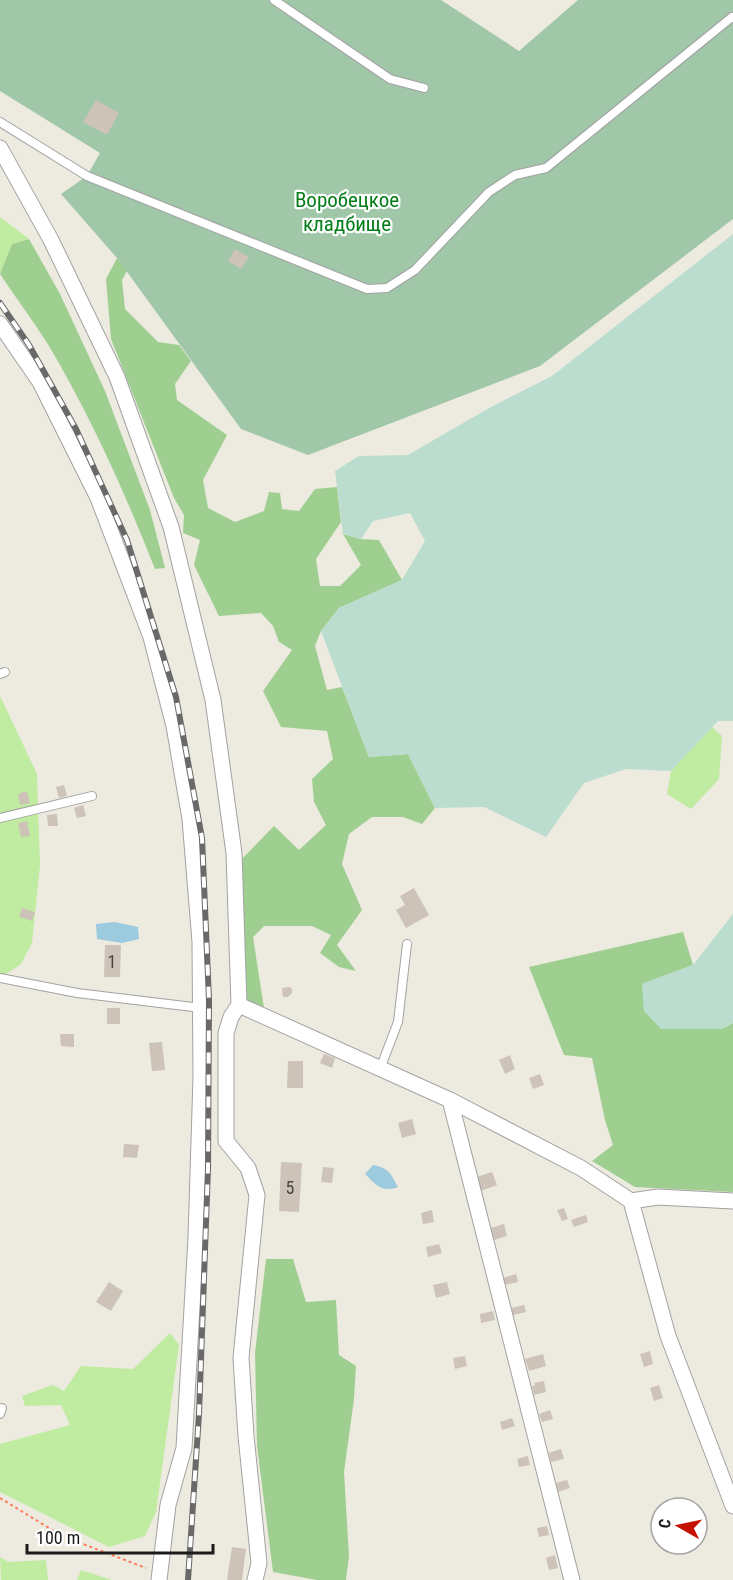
<svg xmlns="http://www.w3.org/2000/svg" width="733" height="1580" font-family="'Roboto Condensed',sans-serif">
	<style>
		.grass { fill: #bfeca1 }
		.forest { fill: #9ecf91 }
		.wetland { fill: #bbddd0 }
		.cemetery { fill: #9fc7a8 }
		.water { fill: #9ccade }
		.building { fill: #cdc3b8 }
		.lines { fill: none; stroke-linecap: round; stroke-linejoin: round }
		.lane-casing { stroke: #a2a2a2; stroke-width: 10 }
		.street-casing { stroke: #a2a2a2; stroke-width: 17 }
		.path { stroke: #ff7c5e; stroke-width: 2; stroke-dasharray: 3 3; stroke-linecap: butt }
		.lane { stroke: #fff; stroke-width: 8 }
		.street { stroke: #fff; stroke-width: 15 }
		.rail-casing { stroke: #696969; stroke-width: 6 }
		.rail { stroke: #fff; stroke-width: 4; stroke-dasharray: 11; stroke-linecap: butt }
		.labels { text-anchor: middle; dominant-baseline: central; stroke-width: 4.5; stroke-linejoin: round; paint-order: stroke }
		.number-label { font-size: 18px; fill: #484542 }
		.park-label { font-size: 21px; fill: #057d19; stroke: #fff }
	</style>
	<rect width="100%" height="100%" fill="#edeadf"/>
	<path class="grass" d="M 0,217 L 29,239 L 12,244 L 0,274 Z
		M 0,696 L 37,774 L 40,865 L 32,943 L 21,964 L 0,978 Z
		M 712,727 L 722,736 L 719,779 L 691,809 L 667,794 L 671,771 Z
		M 170,1333 L 179,1345 L 156,1512 L 145,1536 L 109,1547 L 0,1492 L 0,1444 L 70,1425 L 61,1405 L 25,1406 L 22,1396 L 53,1385 L 64,1391 L 81,1366 L 133,1369 Z
		M 0,1557 L 8,1562 L 46,1560 L 48,1580 L 1,1580 Z
		M 81,1570 L 112,1580 L 77,1580 Z"/>
	<path class="forest" d="M 29,239 L 60,294 L 105,391 L 150,510 L 165,568 L 155,569 C 125,493 91,417 49,346 C 34,322 16,298 0,274 L 12,244 Z
		M 117,258 L 127,271 L 122,280 L 125,309 L 158,342 L 179,345 L 191,361 L 175,384 L 177,400 L 227,435 L 203,480 L 208,508 L 235,522 L 264,511 L 269,492 L 280,493 L 282,509 L 299,511 L 315,489 L 337,487 L 341,522 L 316,559 L 320,586 L 340,586 L 361,565 L 343,534 L 361,539 L 379,540 L 402,580 L 339,608 L 321,631 L 315,646 L 327,690 L 342,687 L 369,757 L 408,754 L 435,808 L 422,824 L 403,817 L 372,817 L 349,834 L 342,864 L 362,910 L 337,945 L 356,971 L 339,967 L 320,953 L 331,935 L 312,926 L 264,926 L 253,937 L 264,1008 L 247,1000 L 240,861 L 274,826 L 299,850 L 326,825 L 314,802 L 312,779 L 333,759 L 327,731 L 281,727 L 263,691 L 292,650 L 279,642 L 273,626 L 261,613 L 219,616 L 194,565 L 200,540 L 183,533 L 184,515 L 174,498 L 111,339 L 106,279 Z
		M 683,932 L 693,965 L 642,984 L 721,1029 L 733,1023 L 733,1192 L 635,1187 L 592,1161 L 613,1145 L 605,1120 L 592,1058 L 564,1055 L 529,967 Z
		M 266,1259 L 293,1259 L 306,1302 L 336,1300 L 339,1355 L 356,1366 L 354,1399 L 344,1472 L 349,1556 L 346,1580 L 317,1580 L 273,1572 L 257,1446 L 255,1353 Z"/>
	<path class="wetland" d="M 733,234 L 733,721 L 718,721 L 671,771 L 626,769 L 584,783 L 546,837 L 484,807 L 435,808 L 408,754 L 369,757 L 321,631 L 339,608 L 402,580 L 425,541 L 410,513 L 373,521 L 361,539 L 343,534 L 335,471 L 359,456 L 408,455 L 491,407 L 552,376 Z
		M 733,914 L 733,1023 L 721,1029 L 661,1029 L 644,1011 L 642,984 L 693,965 Z"/>
	<path class="cemetery" d="M 0,0 L 441,0 L 519,51 L 578,0 L 733,0 L 733,219 L 540,366 L 308,455 L 241,429 L 117,258 L 61,194 L 87,176 L 100,153 L 0,91 Z"/>
	<path class="water" d="M 115,922 L 138,927 L 139,939 L 122,943 L 97,939 L 96,924 Z
		M 373,1165 C 389,1168 391,1174 398,1187 C 382,1193 376,1185 365,1174 Z"/>
	<path class="building" d="M 96,100 L 119,113 L 107,135 L 83,122 Z
		M 235,249 L 249,257 L 241,269 L 228,261 Z
		M 64,785 L 67,796 L 59,798 L 56,787 Z
		M 27,791 L 30,803 L 20,805 L 18,794 Z
		M 83,805 L 86,816 L 77,818 L 74,808 Z
		M 57,814 L 58,826 L 48,826 L 47,815 Z
		M 27,821 L 30,836 L 21,837 L 18,823 Z
		M 414,888 L 429,915 L 406,928 L 396,910 L 405,905 L 400,896 Z
		M 22,908 L 35,912 L 32,921 L 19,917 Z
		M 105,945 L 121,945 L 120,977 L 104,977 Z
		M 290,987 L 292,989 L 292,993 L 288,997 L 283,997 L 282,988 Z
		M 107,1008 L 120,1008 L 120,1024 L 107,1024 Z
		M 60,1034 L 74,1034 L 74,1047 L 61,1046 Z
		M 162,1042 L 165,1070 L 152,1071 L 149,1043 Z
		M 324,1054 L 335,1058 L 332,1068 L 320,1063 Z
		M 510,1055 L 515,1069 L 505,1074 L 499,1060 Z
		M 288,1061 L 303,1061 L 303,1088 L 287,1088 Z
		M 540,1074 L 544,1085 L 533,1089 L 529,1078 Z
		M 412,1119 L 416,1134 L 402,1138 L 398,1123 Z
		M 124,1144 L 139,1145 L 137,1158 L 123,1157 Z
		M 281,1162 L 302,1163 L 299,1212 L 279,1211 Z
		M 323,1167 L 334,1168 L 332,1183 L 321,1182 Z
		M 492,1172 L 497,1185 L 481,1191 L 476,1177 Z
		M 564,1208 L 568,1219 L 562,1221 L 557,1210 Z
		M 432,1210 L 434,1222 L 423,1224 L 421,1213 Z
		M 586,1215 L 588,1222 L 574,1227 L 571,1220 Z
		M 504,1224 L 507,1236 L 494,1240 L 491,1228 Z
		M 439,1244 L 442,1253 L 428,1257 L 426,1247 Z
		M 516,1274 L 518,1282 L 505,1285 L 503,1278 Z
		M 109,1282 L 123,1291 L 111,1311 L 96,1302 Z
		M 447,1282 L 450,1294 L 436,1298 L 433,1285 Z
		M 524,1305 L 526,1312 L 513,1315 L 511,1308 Z
		M 493,1311 L 495,1320 L 481,1323 L 480,1314 Z
		M 650,1351 L 653,1364 L 644,1367 L 640,1354 Z
		M 543,1354 L 546,1366 L 529,1371 L 525,1359 Z
		M 465,1356 L 467,1366 L 455,1369 L 453,1358 Z
		M 544,1381 L 546,1392 L 534,1395 L 532,1386 L 535,1386 L 534,1383 Z
		M 659,1385 L 663,1398 L 654,1401 L 650,1388 Z
		M 550,1410 L 553,1419 L 542,1422 L 539,1414 Z
		M 512,1418 L 515,1426 L 502,1430 L 500,1422 Z
		M 561,1449 L 564,1459 L 551,1462 L 549,1453 Z
		M 528,1456 L 530,1465 L 519,1467 L 517,1459 Z
		M 567,1480 L 570,1488 L 558,1492 L 556,1483 Z
		M 547,1526 L 549,1535 L 539,1537 L 537,1528 Z
		M 232,1547 L 246,1549 L 242,1580 L 227,1580 Z
		M 555,1555 L 558,1568 L 549,1570 L 546,1558 Z"/>
	<g class="lines">
		<g class="lane-casing">
			<path id="lane" d="M 274,0 L 390,79 L 424,88
				M 0,122 L 87,176 L 367,289 L 387,288 L 415,270 L 489,192 L 515,175 L 546,168 L 732,17 L 733,18
				M 0,674 L 5,672
				M 0,818 L 92,796
				M 0,978 L 77,993 L 193,1007
				M 380,1069 L 398,1022 L 407,944
				M 0,1414 L 2,1408"/>
		</g>
		<g class="street-casing">
			<path id="street" d="M 0,148 L 51,240 L 117,377 L 171,527 L 213,700 L 234,853 L 239,1005 L 450,1100 L 581,1168 L 631,1201 L 668,1336 L 733,1506
				M 0,324 L 40,382 L 98,498 L 151,637 L 174,726 L 190,819 L 200,942 L 201,1077 L 196,1238 L 184,1448 L 168,1505 L 159,1580
				M 239,1005 L 231,1017 L 226,1033 L 226,1141 L 248,1168 L 257,1195 L 241,1358 L 246,1436 L 259,1563 L 255,1580
				M 450,1100 L 572,1580
				M 631,1201 L 658,1197 L 733,1201"/>
		</g>
		<path class="path" d="M 0,1498 L 62,1536 L 146,1568"/>
		<use href="#lane" class="lane"/>
		<use href="#street" class="street"/>
		<g class="rail-casing">
			<path id="rail" d="M 0,303 L 29,345 L 76,429 L 127,540 L 176,697 L 202,838 L 209,1000 L 208,1168 L 199,1414 L 188,1580"/>
		</g>
		<use href="#rail" class="rail"/>
	</g>
	<g class="labels">
		<g class="number-label">
			<text x="112" y="961">1</text>
			<text x="290" y="1187">5</text>
		</g>
		<g class="park-label">
			<text x="347" y="200">Воробецкое<tspan x="347" dy="24">кладбище</tspan></text>
		</g>
	</g>
	<g transform="translate(679 1526) rotate(279)"><circle r="28" fill="#ffffff" stroke="#a4a4a4" stroke-width="1.5"/>
	<path d="M0-4.5L10 22L0 15L-10 22Z" fill="#c51000"/>
	<text y="-9" font-size="16" font-weight="bold" text-anchor="middle" fill="#1b1b1b">С</text>
	</g>
	<path d="M27 1544v9h186v-9" fill="none" stroke="#1b1b1b" stroke-width="3"/>
	<text x="36" y="1544" font-size="18" fill="#1b1b1b" stroke="#ffffff" stroke-width="4.5" paint-order="stroke">100 m</text>
</svg>
